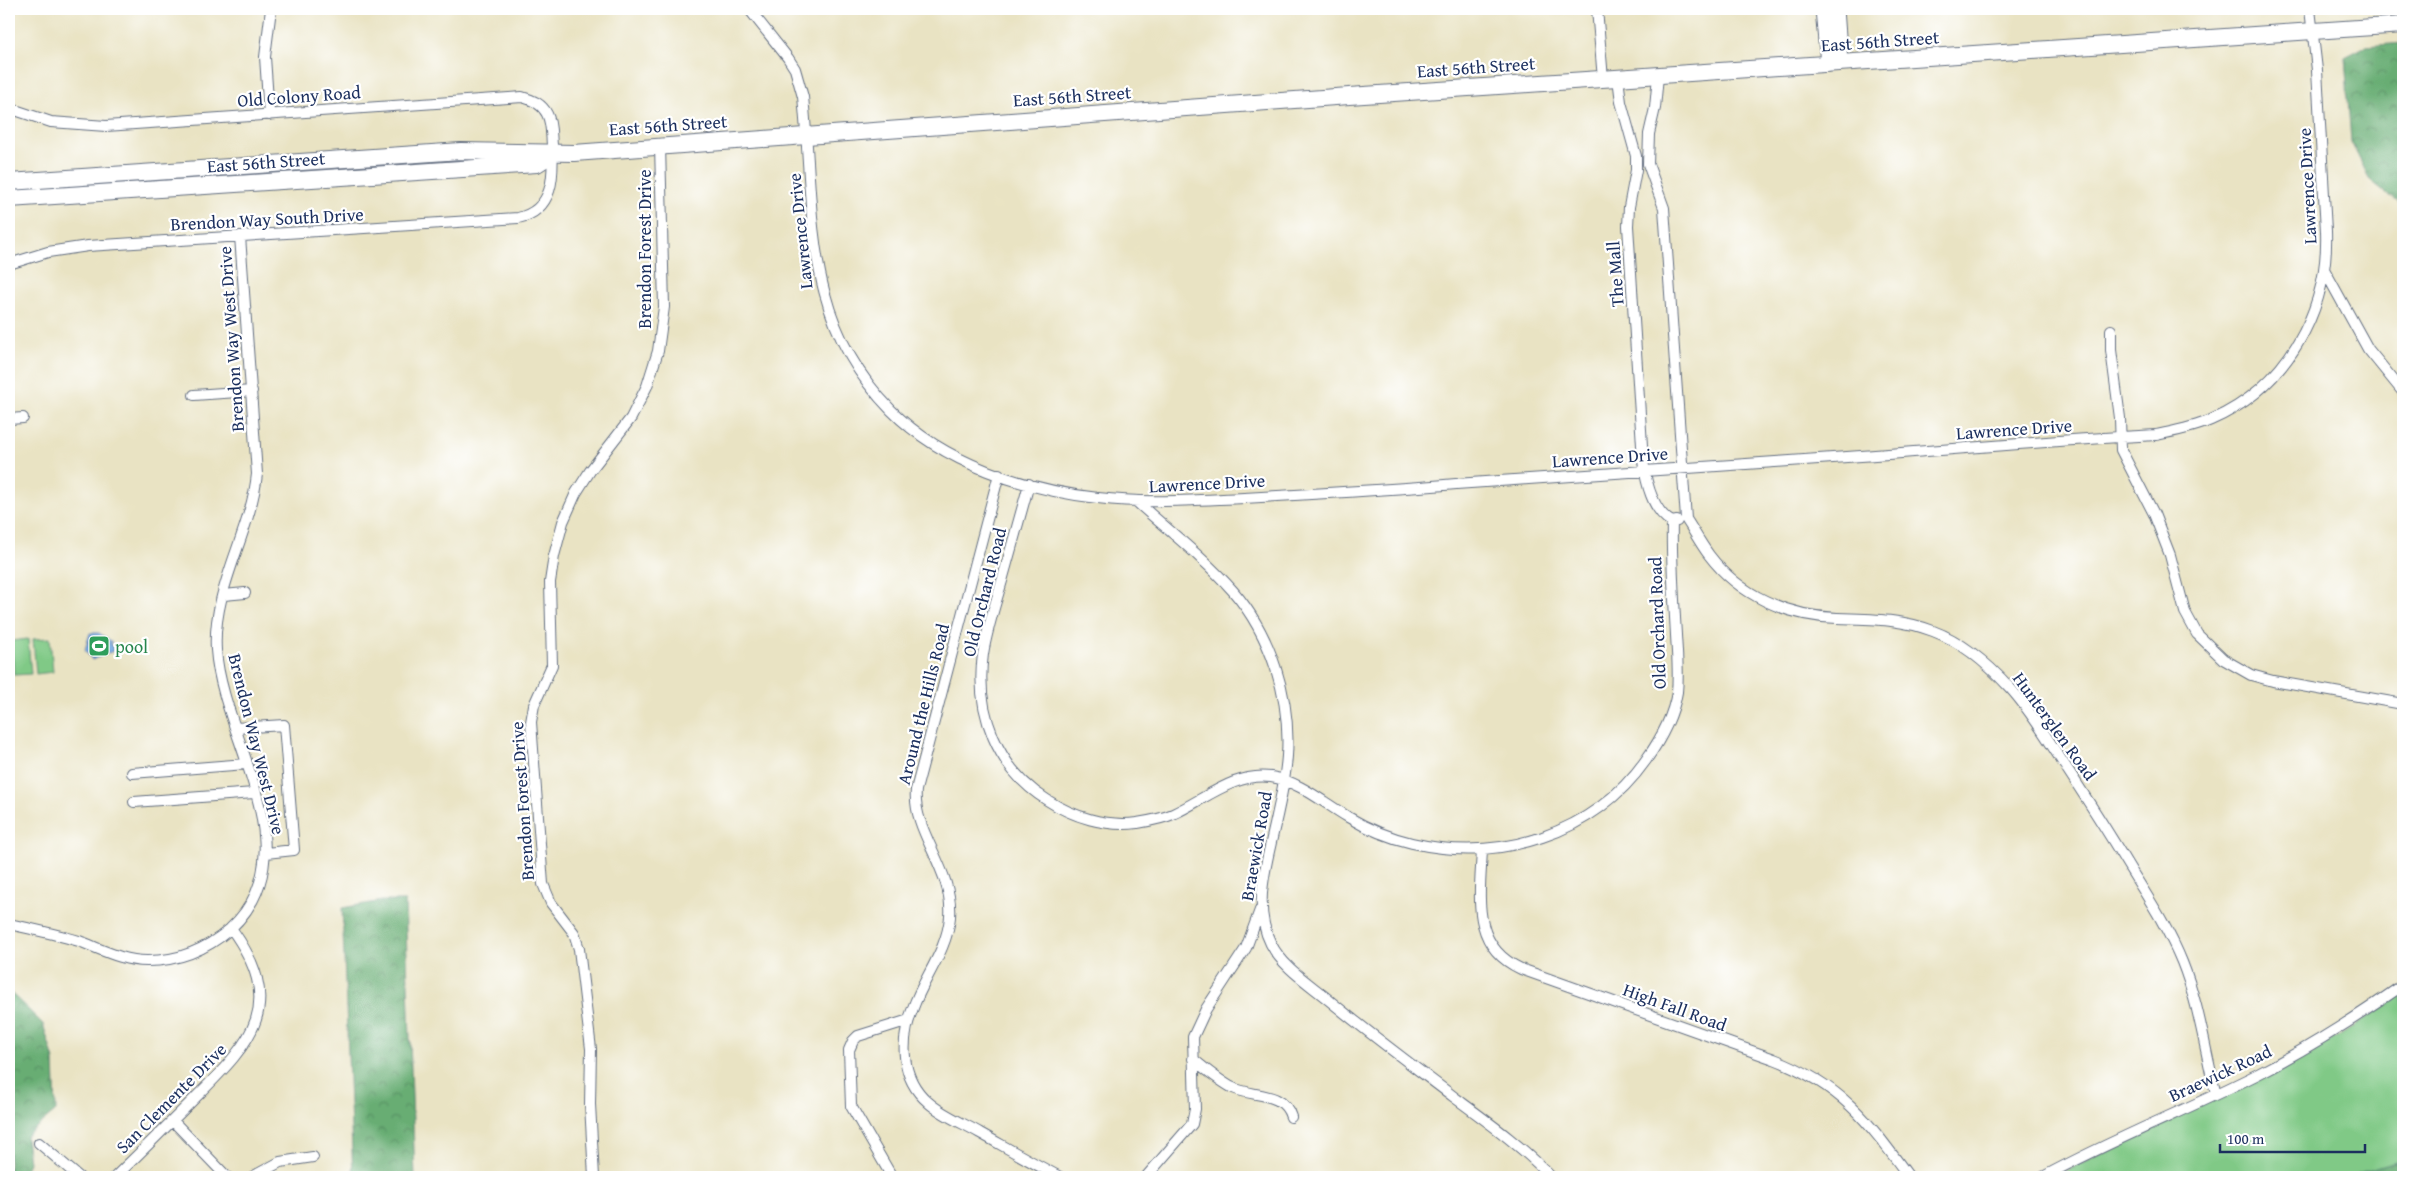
<svg xmlns="http://www.w3.org/2000/svg" width="2412" height="1186" font-family="'Gentium Book Plus',serif">
	<style>
		.grass { fill: #80c986; stroke: #4e7c72 }
		.forest { fill: url(#forest-crowns); stroke: #426e68 }
		.water { fill: url(#water-waves); stroke: #486da1 }
		.lines { fill: none; stroke-linecap: round; stroke-linejoin: round }
		.street-casing { stroke: #636e81; stroke-width: 12 }
		.secondary-casing { stroke: #636e81; stroke-width: 17 }
		.primary-casing { stroke: #636e81; stroke-width: 18 }
		.street { stroke: #fff; stroke-width: 10 }
		.secondary { stroke: #fff; stroke-width: 15 }
		.primary { stroke: #fff; stroke-width: 16 }
		.labels { text-anchor: middle; dominant-baseline: central; stroke-width: 4.5; stroke-linejoin: round; paint-order: stroke }
		.street-label { font-size: 18px; fill: #1b2f5e; stroke: #fff }
		.leisure-label { font-size: 18px; fill: #27864d; stroke: #fff; text-anchor: start }
	</style>
	<defs>
		<pattern id="forest-crowns" width="20" height="18" patternUnits="userSpaceOnUse" patternTransform="scale(1.25)"><rect width="20" height="18" fill="#68ad73"/><path d="M2 6a3 3 0 1 1 6 0M12 15a3 3 0 1 1 6 0" fill="none" stroke="#558d62"/></pattern>
		<pattern id="water-waves" width="16" height="10" patternUnits="userSpaceOnUse" patternTransform="scale(1.25)"><rect width="16" height="10" fill="#76abe4"/><path d="M0 5q4-4 8 0t8 0" fill="none" stroke="#608cbc"/></pattern>
	</defs>
	<rect width="100%" height="100%" fill="#fff"/>
	<filter id="ink" filterUnits="userSpaceOnUse"><feTurbulence type="fractalNoise" baseFrequency=".02" numOctaves="2"/><feDisplacementMap in="SourceGraphic" scale="10" xChannelSelector="R" yChannelSelector="G"/><feConvolveMatrix kernelMatrix="1 2 1 2 8 2 1 2 1" color-interpolation-filters="sRGB"/></filter>
	<filter id="wash" filterUnits="userSpaceOnUse"><feTurbulence type="fractalNoise" baseFrequency=".0096" numOctaves="4" result="noise"/><feDisplacementMap in="SourceGraphic" scale="20" xChannelSelector="R" yChannelSelector="G"/><feGaussianBlur stdDeviation="1.12" result="paint"/><feColorMatrix in="noise" values="0 0 0 0 0 0 0 0 0 0 0 0 0 0 0 0 0 1.4 0 .05"/><feComposite in="paint" operator="in"/></filter>
	<g filter="url(#wash)">
		<rect width="100%" height="100%" fill="#e9e3c3"/>
		<path class="grass" d="M 50,638 L 53,672 L 36,674 L 33,639 Z
			M 28,639 L 31,674 L 14,675 L 11,641 Z
			M 2403,994 L 2403,1159 L 2345,1177 L 2055,1177 L 2113,1147 L 2304,1058 Z"/>
		<path class="forest" d="M 2403,43 L 2403,206 L 2370,180 L 2351,142 L 2345,57 L 2366,46 Z
			M 382,901 L 405,901 L 415,1177 L 353,1177 L 342,908 Z
			M 9,991 L 43,1024 L 54,1060 L 56,1111 L 26,1136 L 29,1163 L 22,1177 L 9,1177 Z
			M 2403,1159 L 2403,1170 L 2372,1177 L 2345,1177 Z"/>
		<path class="water" d="M 90,633 L 99,633 L 111,641 L 113,651 L 92,660 L 85,650 Z"/>
	</g>
	<g filter="url(#ink)">
		<g class="lines">
			<g class="street-casing">
				<path id="street" d="M 749,9 L 788,58 L 795,69 L 803,97 C 815,213 802,320 891,410 C 943,463 1026,490 1098,498 C 1147,504 1195,500 1244,498 C 1315,494 1386,490 1456,484 C 1586,475 1717,466 1847,457 C 1950,450 2053,440 2156,435 C 2175,431 2193,428 2211,420 C 2286,387 2329,312 2326,231 L 2317,70 L 2310,9
					M 1597,9 L 1603,79
					M 1658,76 L 1655,108 L 1649,134 L 1648,164 L 1664,208 L 1686,519 C 1694,531 1700,543 1709,555 C 1740,596 1787,616 1837,618 C 1871,619 1902,619 1933,631 C 1963,642 1990,666 2011,689 C 2030,710 2045,735 2060,758 C 2083,793 2105,827 2126,862 C 2146,895 2168,927 2182,962 C 2199,1004 2205,1051 2216,1094
					M 1618,78 L 1621,102 L 1636,156 L 1636,170 L 1629,207 L 1628,226 L 1643,461 C 1646,482 1652,511 1672,522 L 1677,521
					M 9,108 L 51,122 L 106,126 L 522,97 C 533,100 542,104 547,114 C 552,123 551,136 552,145 C 554,176 554,210 518,218 L 88,246 L 48,252 L 9,264
					M 269,115 L 265,57 L 271,9
					M 2325,271 L 2368,349 L 2403,392
					M 2111,330 L 2111,350 L 2120,418 L 2121,450 L 2154,514 L 2170,555 L 2185,612 L 2197,634 L 2223,659 L 2251,675 L 2273,681 L 2403,704
					M 194,395 L 252,391
					M 9,419 L 23,418
					M 999,474 L 916,790 C 912,833 954,869 950,917 C 947,951 924,977 913,1008 C 900,1040 900,1078 928,1102 C 942,1115 963,1123 980,1133 C 1007,1148 1033,1163 1060,1177
					M 1029,484 C 1020,516 1011,549 1002,581 C 995,605 987,629 983,654 C 975,712 997,769 1047,800 C 1073,817 1106,827 1137,823 C 1149,821 1162,819 1173,814 C 1204,800 1235,772 1271,777 C 1299,781 1324,803 1348,817 C 1368,829 1391,838 1412,843 C 1500,863 1593,835 1646,760 C 1661,739 1673,717 1677,692 C 1679,673 1677,654 1676,635 C 1674,598 1671,560 1672,522
					M 1137,502 C 1169,531 1204,558 1233,591 C 1271,635 1291,698 1287,756 C 1285,784 1278,811 1272,838 C 1264,873 1254,910 1271,944 C 1283,968 1310,984 1330,1001 C 1370,1034 1412,1065 1454,1097 C 1488,1122 1522,1146 1551,1177
					M 224,595 L 245,593
					M 236,728 L 284,725 L 294,850 L 266,853
					M 132,773 L 246,764
					M 134,802 L 254,793
					M 1482,850 C 1480,896 1470,946 1521,969 L 1774,1059 C 1842,1085 1868,1121 1909,1177
					M 9,924 C 32,929 56,934 79,941 C 101,949 122,961 147,961 C 178,961 207,949 230,929 C 313,853 222,738 216,650 C 212,589 251,533 257,474 L 240,236
					M 1193,1059 C 1205,1069 1217,1079 1231,1087 C 1252,1098 1283,1090 1291,1117
					M 173,1121 L 227,1177
					M 39,1143 L 79,1177
					M 115,1177 C 142,1151 169,1124 196,1097 C 254,1040 286,1004 231,928
					M 252,1177 L 280,1162 L 313,1157
					M 594,1177 L 590,1104 L 591,1049 L 579,949 L 574,933 L 551,903 L 543,884 L 531,722 L 534,705 L 552,665 L 550,582 L 554,556 L 563,522 L 576,493 L 590,471 L 631,418 L 647,386 L 658,351 L 664,307 L 660,145
					M 892,1177 L 851,1106 L 849,1050 L 853,1041 L 858,1036 L 909,1020
					M 1146,1177 L 1192,1124 L 1195,1109 L 1193,1037 L 1206,1009 L 1246,948 L 1260,910
					M 2043,1177 C 2113,1139 2187,1110 2258,1074 C 2309,1048 2357,1017 2403,985"/>
			</g>
			<g class="secondary-casing">
				<path id="secondary" d="M 1823,9 L 1828,64
					M 1836,9 L 1840,63"/>
			</g>
			<g class="primary-casing">
				<path id="primary" d="M 9,182 L 461,151 L 574,153 L 1349,96 L 2403,25
					M 9,199 L 537,164 L 548,157"/>
			</g>
			<use href="#street" class="street"/>
			<use href="#secondary" class="secondary"/>
			<use href="#primary" class="primary"/>
		</g>
	</g>
	<defs>
		<g id="stadium-square" transform="scale(1.125)"><rect x="-9" y="-9" width="18" height="18" rx="4" fill="#2e9e5b" stroke="#fff"/><path d="M0-5a6.5 5 0 1 0 0 10a6.5 5 0 1 0 0-10ZM-3.5-1.8h7v3.6h-7Z" fill="#fff"/></g>
	</defs>
	<g fill-rule="evenodd">
		<use href="#stadium-square" x="99" y="646"/>
	</g>
	<g class="labels">
		<g class="street-label">
			<text transform="translate(1880 41) rotate(-4)">East 56th Street</text>
			<text transform="translate(1476 67) rotate(-4)">East 56th Street</text>
			<text transform="translate(299 96) rotate(-4)">Old Colony Road</text>
			<text transform="translate(1072 96) rotate(-4)">East 56th Street</text>
			<text transform="translate(668 125) rotate(-4)">East 56th Street</text>
			<text transform="translate(266 162) rotate(-4)">East 56th Street</text>
			<text transform="translate(2307 186) rotate(-93)">Lawrence Drive</text>
			<text transform="translate(267 219) rotate(-3)">Brendon Way South Drive</text>
			<text transform="translate(800 231) rotate(-96)">Lawrence Drive</text>
			<text transform="translate(644 249) rotate(-90)">Brendon Forest Drive</text>
			<text transform="translate(1615 274) rotate(-94)">The Mall</text>
			<text transform="translate(231 339) rotate(-94)">Brendon Way West Drive</text>
			<text transform="translate(2014 429) rotate(-4)">Lawrence Drive</text>
			<text transform="translate(1610 457) rotate(-4)">Lawrence Drive</text>
			<text transform="translate(1207 483) rotate(-3)">Lawrence Drive</text>
			<text transform="translate(984 592) rotate(-76)">Old Orchard Road</text>
			<text transform="translate(1657 623) rotate(-92)">Old Orchard Road</text>
			<text transform="translate(923 704) rotate(-76)">Around the Hills Road</text>
			<text transform="translate(2055 726) rotate(54)">Hunterglen Road</text>
			<text transform="translate(257 744) rotate(76)">Brendon Way West Drive</text>
			<text transform="translate(522 801) rotate(-94)">Brendon Forest Drive</text>
			<text transform="translate(1256 846) rotate(-80)">Braewick Road</text>
			<text transform="translate(1675 1007) rotate(20)">High Fall Road</text>
			<text transform="translate(2220 1073) rotate(-25)">Braewick Road</text>
			<text transform="translate(171 1098) rotate(-45)">San Clemente Drive</text>
		</g>
		<g class="leisure-label">
			<text x="115" y="646">pool</text>
		</g>
	</g>
	<rect width="2412" height="1186" fill="none" stroke="#fff" stroke-width="30"/>
	<path d="M2220 1144v8h145v-8" fill="none" stroke="#1b2f5e" stroke-width="2.5"/>
	<text x="2227" y="1144" font-size="15" fill="#1b2f5e" stroke="#ffffff" stroke-width="4" paint-order="stroke">100 m</text>
</svg>
